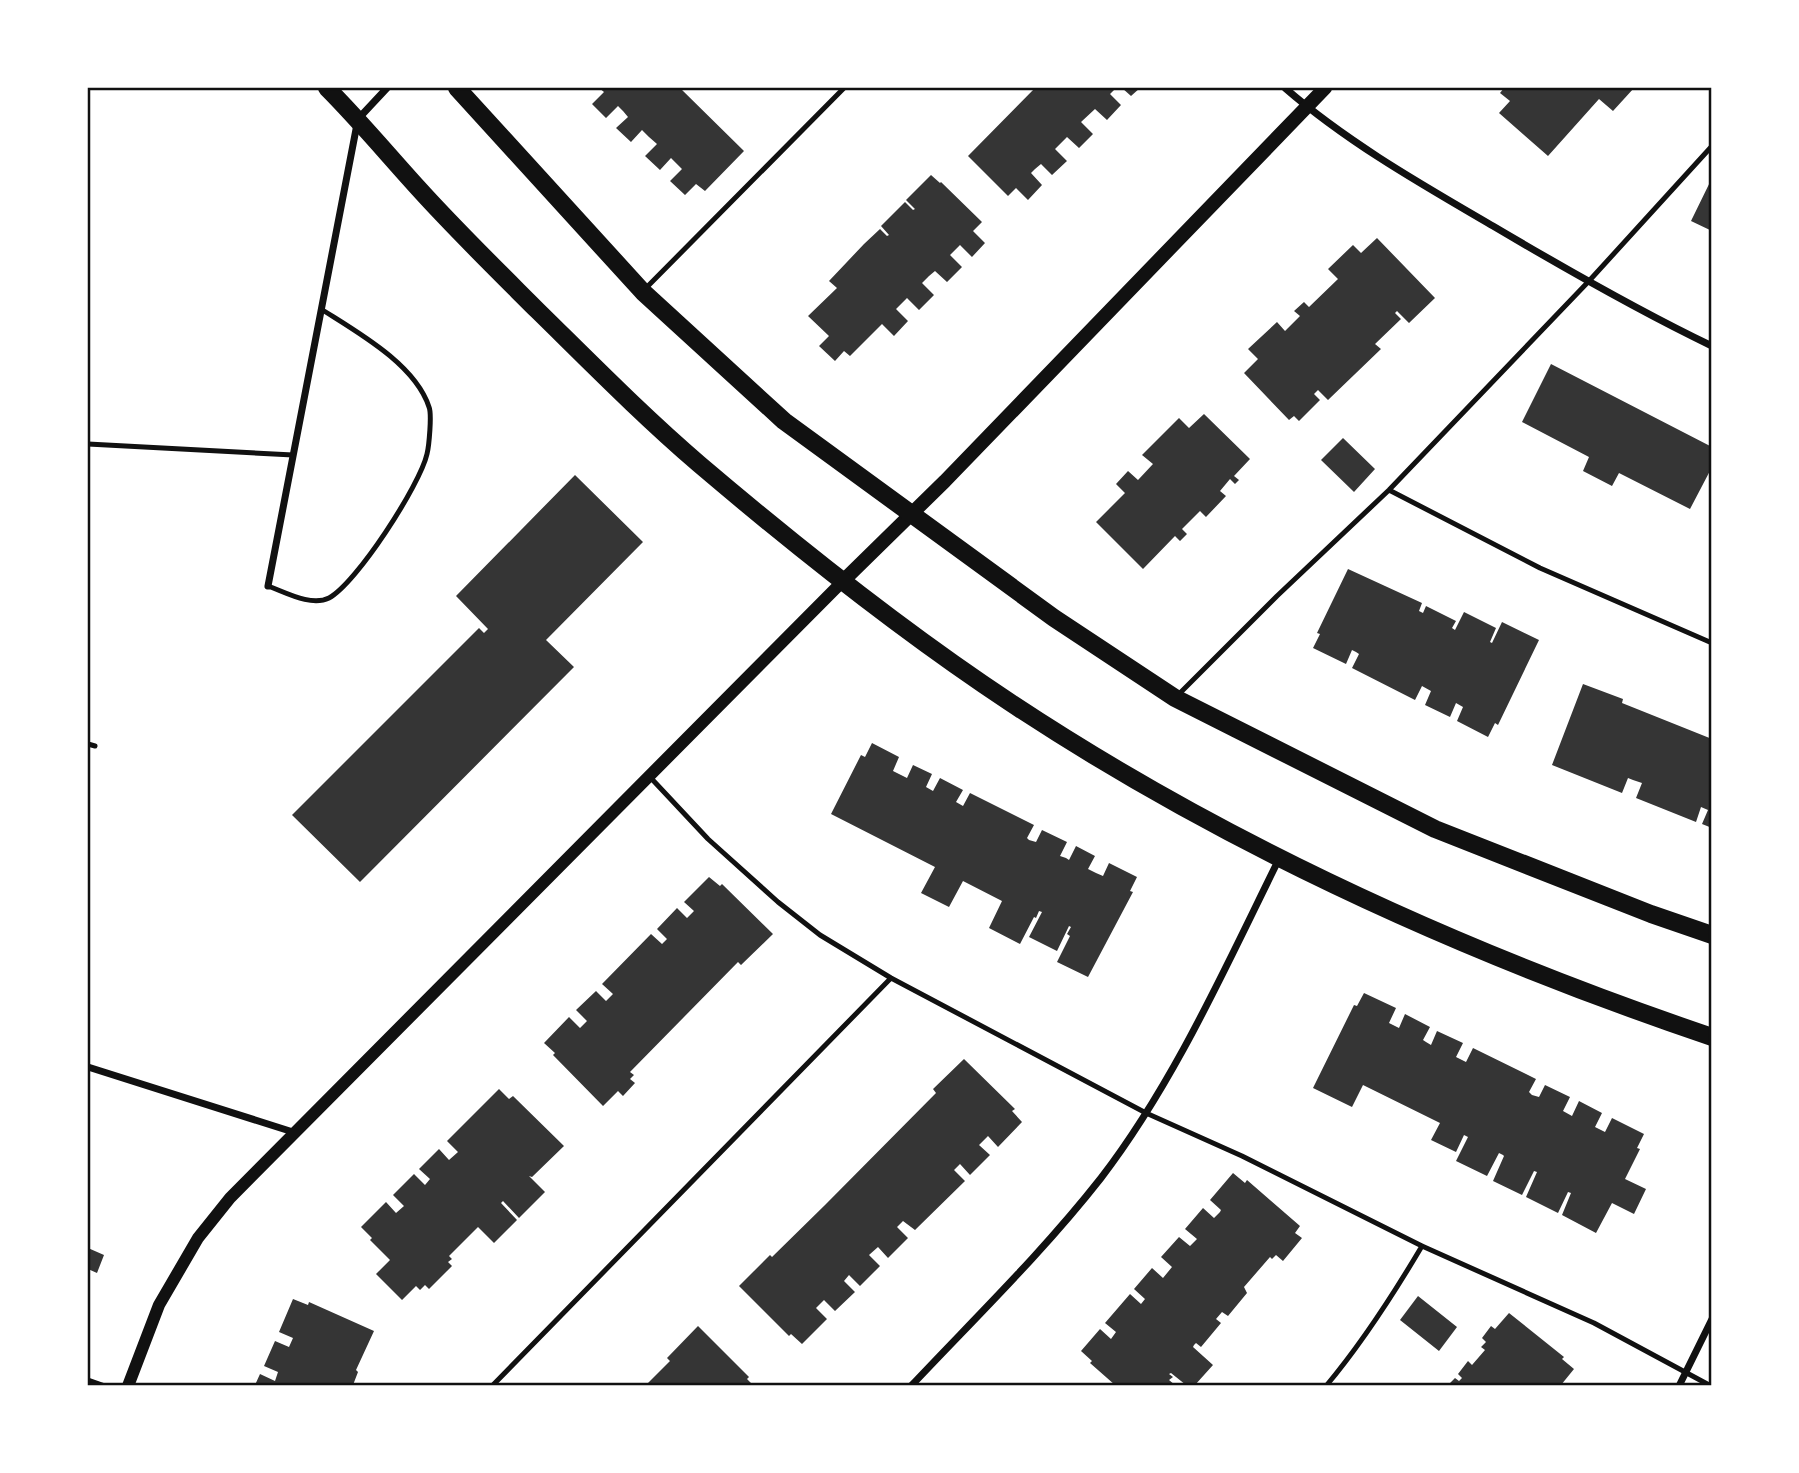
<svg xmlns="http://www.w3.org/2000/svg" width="1799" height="1473" font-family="Rubik,sans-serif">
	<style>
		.building { fill: #353535 }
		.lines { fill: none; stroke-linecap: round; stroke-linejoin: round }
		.service { stroke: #111; stroke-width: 5 }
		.minor { stroke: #111; stroke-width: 7 }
		.tertiary { stroke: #111; stroke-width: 12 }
		.secondary { stroke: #111; stroke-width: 14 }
		.primary { stroke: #111; stroke-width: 18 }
		.neatline { fill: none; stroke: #111; stroke-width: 2.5 }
	</style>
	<rect width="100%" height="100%" fill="#fff"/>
	<path class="building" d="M 599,88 L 680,88 L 744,151 L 705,191 L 696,184 L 685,195 L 670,181 L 682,169 L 671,158 L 660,170 L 645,156 L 657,144 L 649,137 L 642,130 L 631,142 L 616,128 L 628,117 L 623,111 L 618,106 L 606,118 L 592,104 L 604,92 Z
		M 1035,88 L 1116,88 L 1110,94 L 1121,105 L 1107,120 L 1095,109 L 1081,122 L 1093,134 L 1079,148 L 1067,137 L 1055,149 L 1067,161 L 1052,175 L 1041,164 L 1035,169 L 1031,173 L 1042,185 L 1028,200 L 1016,188 L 1008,196 L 968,156 Z
		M 1122,88 L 1140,88 L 1131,96 Z
		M 1504,88 L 1634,88 L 1613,111 L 1599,99 L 1548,156 L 1499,113 L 1510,101 L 1500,93 Z
		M 931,175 L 940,183 L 941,182 L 982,222 L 973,231 L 985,243 L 972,257 L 960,245 L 950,255 L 962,267 L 947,282 L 935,271 L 929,276 L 922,283 L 934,295 L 919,310 L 907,298 L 896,309 L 908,321 L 894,336 L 882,324 L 850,356 L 844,351 L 835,361 L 819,346 L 829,336 L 808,316 L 837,288 L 829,281 L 864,244 L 880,229 L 887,236 L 889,235 L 881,226 L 905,202 L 913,210 L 915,209 L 906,200 Z
		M 1712,178 L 1712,231 L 1691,221 Z
		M 1377,238 L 1435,298 L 1409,323 L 1397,311 L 1395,313 L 1401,319 L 1375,344 L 1381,349 L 1328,400 L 1318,390 L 1314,394 L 1320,400 L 1299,421 L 1294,416 L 1289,420 L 1244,373 L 1258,359 L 1248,349 L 1277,322 L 1285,331 L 1300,316 L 1294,311 L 1304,302 L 1309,307 L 1338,279 L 1328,269 L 1353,245 L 1361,253 Z
		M 1551,364 L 1712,447 L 1712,467 L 1690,509 L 1619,473 L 1612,486 L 1583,471 L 1589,457 L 1522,422 Z
		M 1204,414 L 1250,459 L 1234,476 L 1239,480 L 1235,484 L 1230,479 L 1220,491 L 1226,496 L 1206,517 L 1200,511 L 1182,529 L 1187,534 L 1180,541 L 1175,536 L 1143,569 L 1096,522 L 1125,493 L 1116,484 L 1128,471 L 1138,480 L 1153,464 L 1142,455 L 1179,418 L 1189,428 Z
		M 1343,438 L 1375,469 L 1354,492 L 1321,460 Z
		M 575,475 L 643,542 L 546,640 L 574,667 L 360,882 L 292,815 L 479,628 L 484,633 L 488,629 L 456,596 Z
		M 1348,569 L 1422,603 L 1419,611 L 1423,613 L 1426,606 L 1456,621 L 1452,628 L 1455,630 L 1464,612 L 1496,628 L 1490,642 L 1492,643 L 1502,622 L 1539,640 L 1498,725 L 1495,723 L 1488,737 L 1457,721 L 1463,707 L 1456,703 L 1450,717 L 1425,705 L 1431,691 L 1422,686 L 1415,700 L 1352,668 L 1359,654 L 1356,652 L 1352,650 L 1346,664 L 1313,648 L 1320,634 L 1317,633 Z
		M 1583,684 L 1623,699 L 1622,703 L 1712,739 L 1712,828 L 1702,824 L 1708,810 L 1701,807 L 1696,822 L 1636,798 L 1642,783 L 1633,780 L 1628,778 L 1622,793 L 1552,765 Z
		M 872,743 L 899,757 L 893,771 L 907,778 L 913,765 L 932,774 L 926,787 L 933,791 L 940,778 L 963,790 L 956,802 L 963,806 L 970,793 L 1034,825 L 1027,838 L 1029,840 L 1036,842 L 1042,830 L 1067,842 L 1060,856 L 1066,858 L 1069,860 L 1076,846 L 1095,856 L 1088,869 L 1096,873 L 1103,876 L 1109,863 L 1137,877 L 1130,891 L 1133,892 L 1088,977 L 1057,962 L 1070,936 L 1067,934 L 1071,927 L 1069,926 L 1057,951 L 1029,937 L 1042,912 L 1039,911 L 1036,918 L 1034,917 L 1020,944 L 989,928 L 1002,901 L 963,881 L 949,907 L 921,893 L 935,867 L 831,814 L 861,755 L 865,757 Z
		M 709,877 L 720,886 L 722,884 L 773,934 L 741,965 L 738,962 L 630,1072 L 634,1075 L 630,1079 L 635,1083 L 623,1096 L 618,1091 L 603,1106 L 553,1055 L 555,1053 L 544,1043 L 569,1017 L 580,1028 L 587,1021 L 576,1010 L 596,991 L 606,1001 L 613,994 L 602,984 L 651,934 L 662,944 L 667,939 L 657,929 L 677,908 L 687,918 L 694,911 L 684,902 Z
		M 1364,993 L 1396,1008 L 1389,1023 L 1399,1028 L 1405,1014 L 1430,1027 L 1423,1040 L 1426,1042 L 1431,1045 L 1437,1031 L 1463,1043 L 1456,1057 L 1466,1062 L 1473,1048 L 1536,1079 L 1529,1092 L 1532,1095 L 1539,1097 L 1545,1085 L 1570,1097 L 1563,1111 L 1572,1116 L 1579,1101 L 1602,1113 L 1595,1127 L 1605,1132 L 1612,1118 L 1644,1134 L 1637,1148 L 1640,1149 L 1625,1179 L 1646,1189 L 1634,1214 L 1612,1203 L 1596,1233 L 1562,1215 L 1571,1193 L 1568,1192 L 1558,1213 L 1526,1197 L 1537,1172 L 1534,1171 L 1522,1195 L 1493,1181 L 1504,1156 L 1503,1155 L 1499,1153 L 1487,1176 L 1456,1161 L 1468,1137 L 1464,1135 L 1456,1152 L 1431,1140 L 1440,1123 L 1363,1085 L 1352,1107 L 1313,1088 L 1354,1005 L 1357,1006 Z
		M 964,1059 L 1015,1109 L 1012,1111 L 1022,1122 L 998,1147 L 988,1136 L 979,1145 L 990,1155 L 970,1175 L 960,1164 L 954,1170 L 965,1181 L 915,1230 L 903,1221 L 897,1227 L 908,1238 L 888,1258 L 878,1247 L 869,1255 L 880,1266 L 860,1286 L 849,1275 L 844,1281 L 855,1292 L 835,1311 L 824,1300 L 816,1308 L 827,1319 L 802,1344 L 791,1334 L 789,1336 L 739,1286 L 770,1255 L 772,1257 L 825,1205 L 936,1093 L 933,1089 Z
		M 499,1089 L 509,1099 L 513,1096 L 564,1146 L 532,1177 L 529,1176 L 545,1192 L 519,1218 L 503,1201 L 501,1203 L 517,1220 L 494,1243 L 478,1227 L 449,1256 L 452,1259 L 448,1262 L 452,1266 L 429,1289 L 425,1285 L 420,1290 L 416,1286 L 402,1300 L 376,1274 L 390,1260 L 370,1240 L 372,1238 L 361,1227 L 386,1202 L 396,1213 L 404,1206 L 393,1195 L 414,1174 L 425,1185 L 430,1179 L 419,1169 L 439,1149 L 449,1160 L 458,1152 L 447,1141 Z
		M 1233,1173 L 1245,1183 L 1247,1180 L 1300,1226 L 1295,1233 L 1302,1238 L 1283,1261 L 1276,1255 L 1272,1259 L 1270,1257 L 1244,1287 L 1247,1293 L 1228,1316 L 1222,1312 L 1216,1319 L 1221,1323 L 1201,1347 L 1196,1343 L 1194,1345 L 1193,1347 L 1213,1365 L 1195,1385 L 1186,1385 L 1171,1373 L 1169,1374 L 1173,1377 L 1169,1380 L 1175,1385 L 1115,1385 L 1090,1363 L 1092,1361 L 1081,1351 L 1100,1329 L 1111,1339 L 1116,1332 L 1105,1323 L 1130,1294 L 1141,1304 L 1145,1299 L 1134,1289 L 1152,1268 L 1163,1278 L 1172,1267 L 1161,1257 L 1179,1237 L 1190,1246 L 1197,1239 L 1185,1229 L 1203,1208 L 1214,1218 L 1220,1212 L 1221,1210 L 1210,1200 Z
		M 88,1248 L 104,1255 L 97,1273 L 88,1269 Z
		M 1418,1296 L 1457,1327 L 1439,1351 L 1400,1320 Z
		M 293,1299 L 308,1305 L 309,1302 L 374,1331 L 356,1370 L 358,1372 L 353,1385 L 255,1385 L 260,1374 L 275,1381 L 278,1372 L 264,1366 L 275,1341 L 289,1347 L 293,1338 L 279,1332 Z
		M 1509,1313 L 1564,1357 L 1562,1359 L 1574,1369 L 1561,1385 L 1448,1385 L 1455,1378 L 1459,1381 L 1462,1378 L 1458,1374 L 1468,1361 L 1472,1365 L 1485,1350 L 1481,1347 L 1486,1342 L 1482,1338 L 1491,1326 L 1495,1329 Z
		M 698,1326 L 749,1377 L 747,1379 L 753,1385 L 646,1385 L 670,1361 L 667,1358 Z"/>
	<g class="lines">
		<path class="service" d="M 645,289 L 844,88
			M 88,444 L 293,455
			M 1389,490 L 1540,568 L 1712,643
			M 268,586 C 285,592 311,607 329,598 C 356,584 420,485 427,454 C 429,446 432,414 429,407 C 415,364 357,332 321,309
			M 1177,696 L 1277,596 L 1389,490 L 1589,281 L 1712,146
			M 88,744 L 95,746
			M 649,776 L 708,839 L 778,902 L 820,935 L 891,978 L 1146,1113 L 1242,1156 L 1422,1246 L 1594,1323 L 1711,1386
			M 88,1380 L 105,1386
			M 492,1386 L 891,978
			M 1326,1386 C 1363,1342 1393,1295 1422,1246"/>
		<path class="minor" d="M 1285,88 C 1347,142 1421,184 1493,226 C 1564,268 1637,310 1712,346
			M 268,586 L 358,119 L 387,88
			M 88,1067 L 293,1132
			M 911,1386 C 975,1318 1043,1252 1101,1178 C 1174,1083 1226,966 1279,859
			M 1679,1386 L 1712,1319"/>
		<path class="tertiary" d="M 128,1386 L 159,1305 L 198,1238 L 230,1198 L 842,582"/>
		<path class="secondary" d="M 842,582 L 945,481 L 1325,88"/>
		<path class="primary" d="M 327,88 C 359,120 388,155 419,189 C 457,231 498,271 538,311 C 591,363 643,416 699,464 C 799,549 902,631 1011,703 C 1227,846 1467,954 1712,1037
			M 457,88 L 643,292 L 784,421 L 1054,618 L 1175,698 L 1435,829 L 1651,914 L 1712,935"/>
	</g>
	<rect width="1799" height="1473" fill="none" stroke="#ffffff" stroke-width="178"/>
	<rect x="89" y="89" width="1621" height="1295" class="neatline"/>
</svg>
